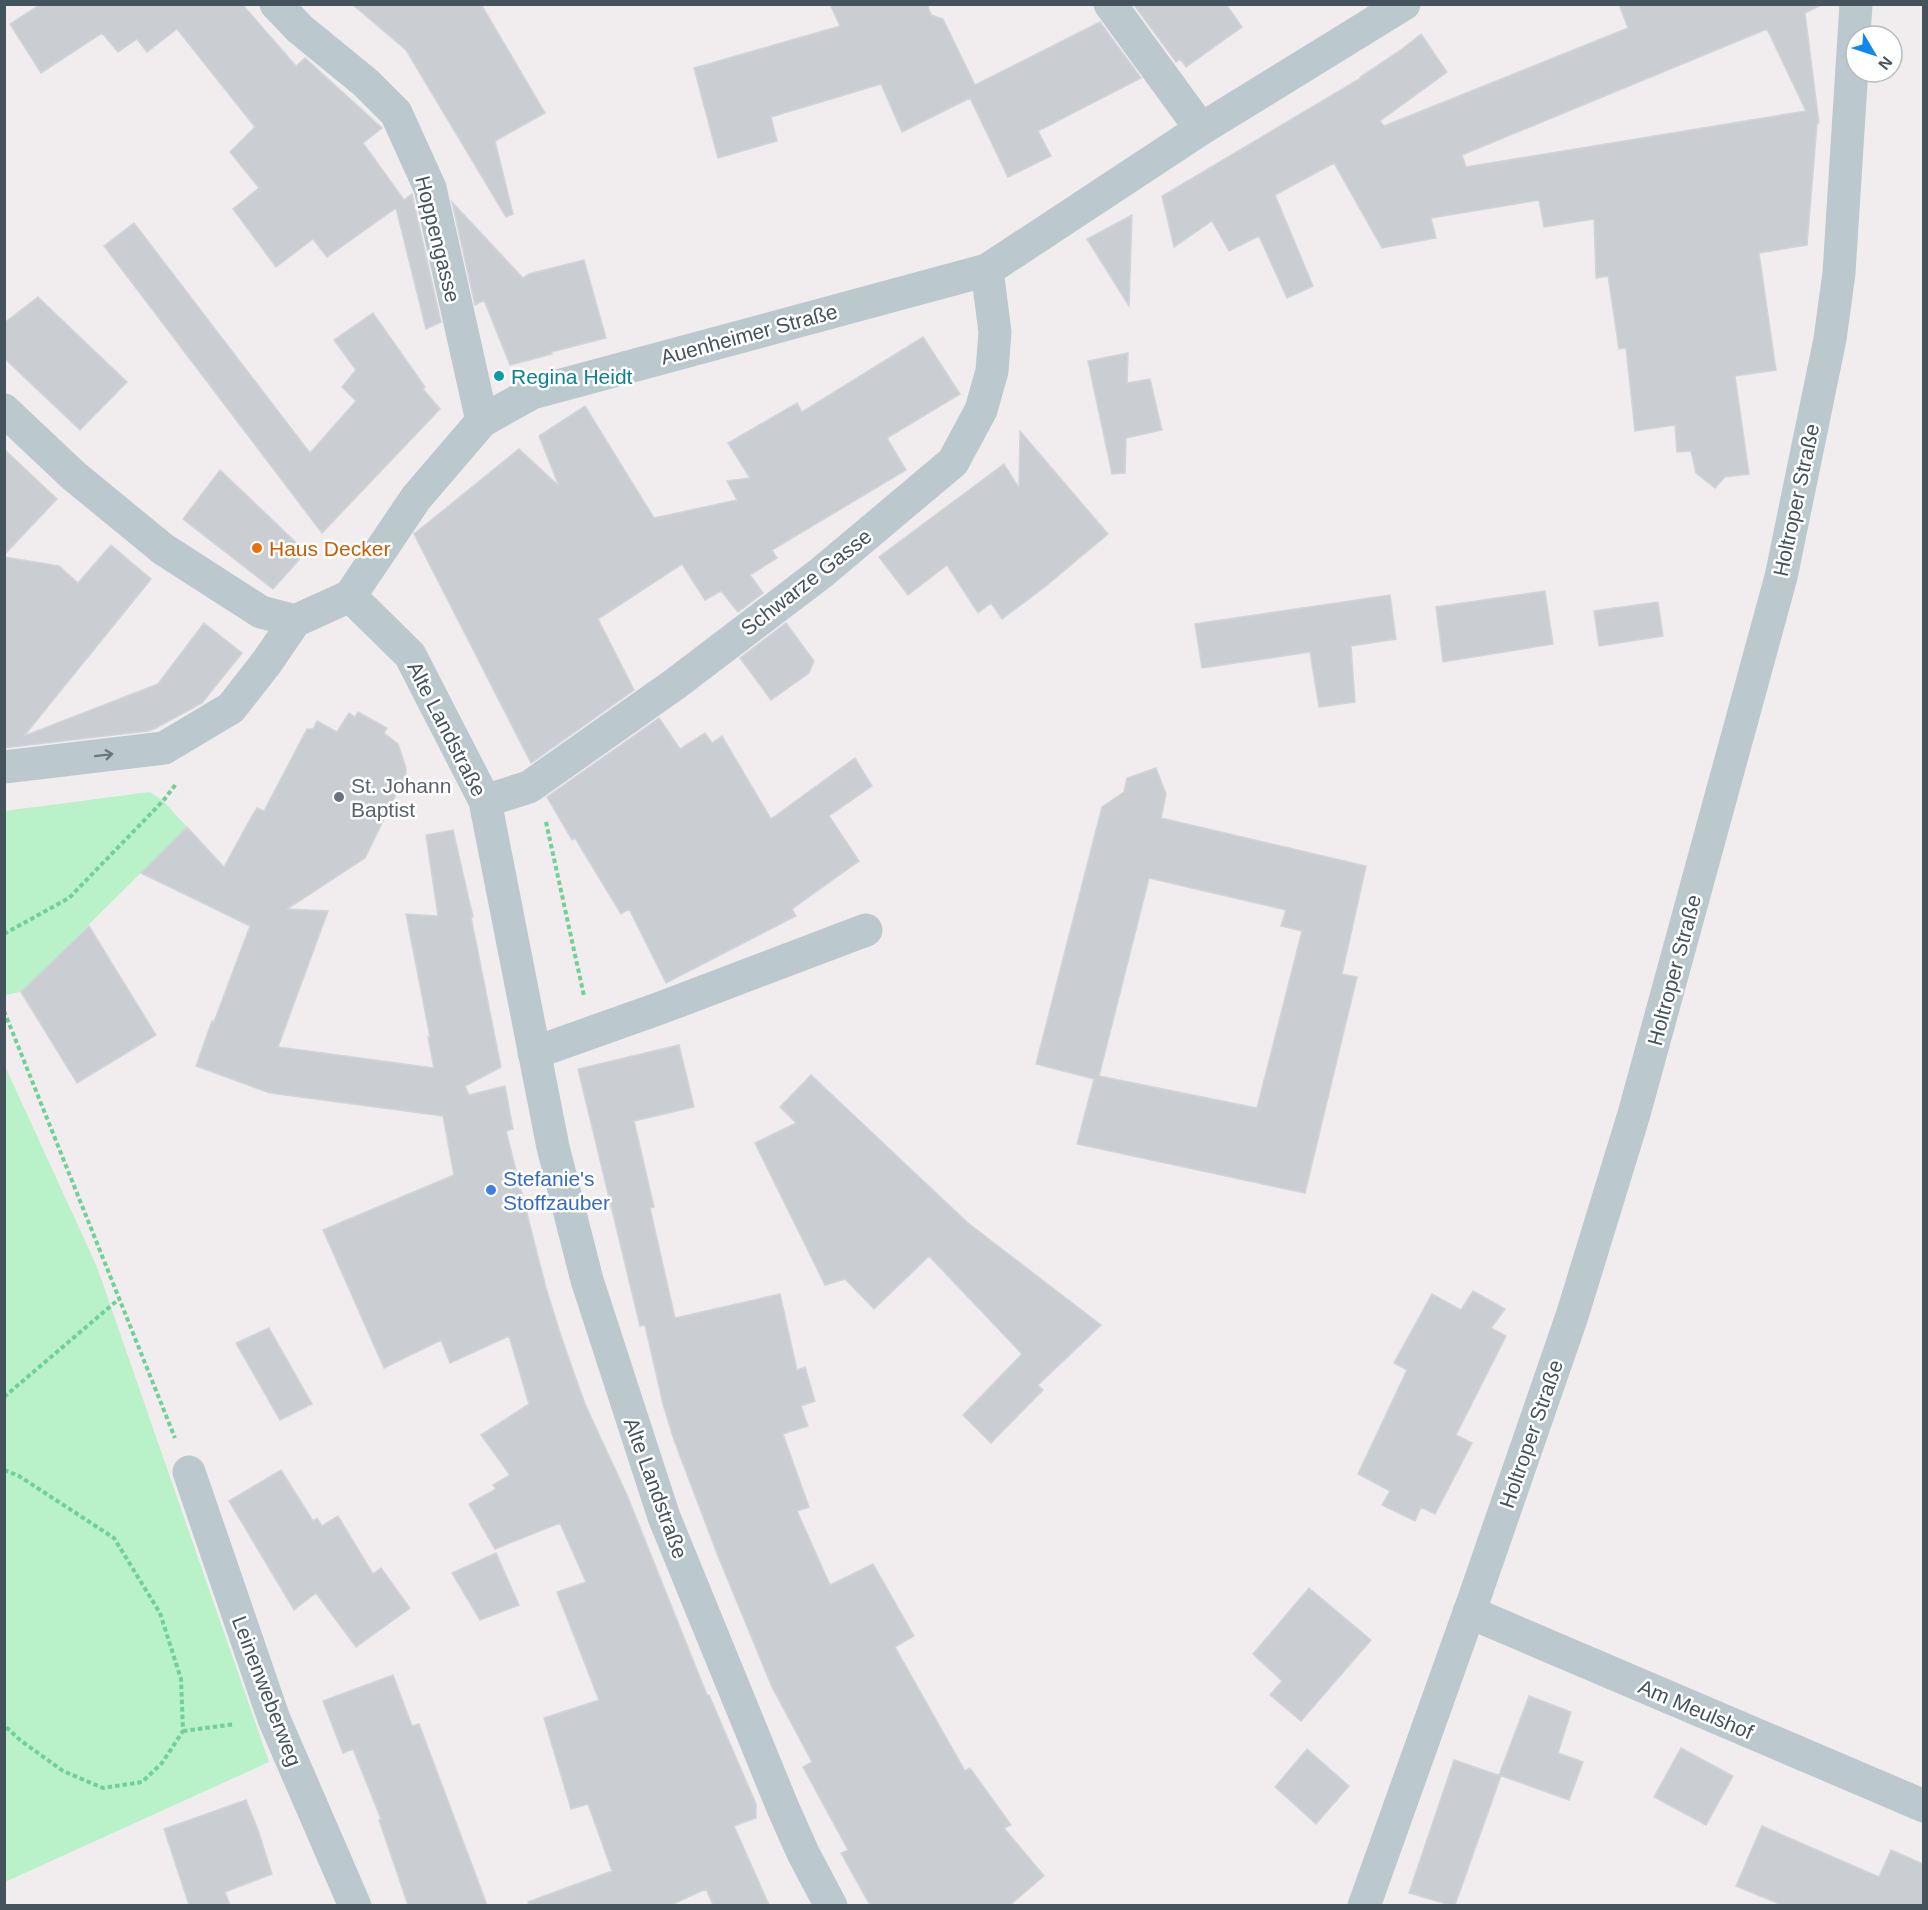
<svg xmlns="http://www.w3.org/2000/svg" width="1928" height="1910" font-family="Arial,sans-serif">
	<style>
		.green { fill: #b9f1c8 }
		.building { fill: #caced3; stroke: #d1d5da; stroke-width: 1.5; fill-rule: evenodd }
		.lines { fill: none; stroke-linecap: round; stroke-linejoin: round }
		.path { stroke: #6fd195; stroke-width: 4; stroke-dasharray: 4.5 3; stroke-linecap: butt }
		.minor { stroke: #bbc8ce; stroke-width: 33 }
		.oneway { stroke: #68777e }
		.culture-dot { fill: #0f9aa8; stroke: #fff; stroke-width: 2 }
		.food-dot { fill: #e8710a; stroke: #fff; stroke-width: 2 }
		.worship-dot { fill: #6b7280; stroke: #fff; stroke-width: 2 }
		.shop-dot { fill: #3f7fe0; stroke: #fff; stroke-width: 2 }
		.labels { text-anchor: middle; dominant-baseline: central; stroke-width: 5; stroke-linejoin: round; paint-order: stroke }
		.street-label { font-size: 21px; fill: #45545c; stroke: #fff }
		.culture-label { font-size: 21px; fill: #0d838f; stroke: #fff; text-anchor: start }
		.food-label { font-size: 21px; fill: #c56008; stroke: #fff; text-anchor: start }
		.worship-label { font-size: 21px; fill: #5b616d; stroke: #fff; text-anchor: start }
		.shop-label { font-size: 21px; fill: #366cbe; stroke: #fff; text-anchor: start }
	</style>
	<rect width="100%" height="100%" fill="#f1edee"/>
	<path class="green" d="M 150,792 L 163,801 L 187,827 L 21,992 L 5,995 L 4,811 Z
		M 4,1064 L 97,1267 L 269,1762 L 5,1882 Z"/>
	<path class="building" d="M 41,4 L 242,4 L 296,66 L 305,58 L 382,128 L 363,143 L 404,200 L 412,194 L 441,322 L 426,329 L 396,208 L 327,257 L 313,239 L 276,267 L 233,209 L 259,188 L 230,152 L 255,127 L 177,29 L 147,52 L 137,39 L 118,52 L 102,33 L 41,73 L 10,24 Z
		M 352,4 L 481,4 L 545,113 L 495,141 L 513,214 L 506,217 L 406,50 Z
		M 830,4 L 927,4 L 931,15 L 943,19 L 975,85 L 1100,22 L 1141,78 L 1038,131 L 1051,156 L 1008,177 L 970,98 L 902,132 L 881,84 L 771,117 L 777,141 L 718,158 L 694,68 L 840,26 Z
		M 1226,4 L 1242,27 L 1186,67 L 1180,59 L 1176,62 L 1134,5 Z
		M 1619,4 L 1823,4 L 1805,13 L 1819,123 L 1817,124 L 1807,245 L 1759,253 L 1776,370 L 1735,376 L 1749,474 L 1725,477 L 1715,488 L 1696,473 L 1691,451 L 1677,452 L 1675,425 L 1635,431 L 1626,348 L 1619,349 L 1608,276 L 1596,278 L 1594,219 L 1544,227 L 1539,200 L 1431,218 L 1436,238 L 1382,248 L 1334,163 L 1275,195 L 1313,286 L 1287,298 L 1259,236 L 1229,251 L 1212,221 L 1174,247 L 1162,196 L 1361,78 L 1360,77 L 1401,50 L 1421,34 L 1447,72 L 1380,121 L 1384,126 L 1628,28 ZM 1767,29 L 1806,111 L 1466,167 L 1462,155 Z
		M 452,202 L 523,278 L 529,274 L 584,260 L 606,338 L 551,352 L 552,354 L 510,365 L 484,300 L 475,305 Z
		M 1132,215 L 1129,306 L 1087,239 Z
		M 134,223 L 310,453 L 356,401 L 342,387 L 356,370 L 334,340 L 373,313 L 425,387 L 423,389 L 440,409 L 322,533 L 104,246 Z
		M 38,297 L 127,382 L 80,430 L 4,358 L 4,323 Z
		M 923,337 L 960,394 L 887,438 L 906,470 L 772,550 L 777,558 L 750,575 L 763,593 L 738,612 L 721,591 L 705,600 L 682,564 L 598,619 L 634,690 L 531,763 L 414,534 L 519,449 L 559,486 L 539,436 L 585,406 L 654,518 L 737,500 L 727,481 L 750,478 L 728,443 L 797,403 L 802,412 Z
		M 1128,353 L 1127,383 L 1150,379 L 1162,430 L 1126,438 L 1125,473 L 1112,474 L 1088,361 Z
		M 1020,431 L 1108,534 L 1046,586 L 1002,619 L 991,603 L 978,613 L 947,565 L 908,595 L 879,557 L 1004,464 L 1019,488 Z
		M 4,449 L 57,499 L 4,555 Z
		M 220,470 L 306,552 L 273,589 L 183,519 Z
		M 111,545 L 151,579 L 24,736 L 158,684 L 204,623 L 242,653 L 202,703 L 156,728 L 148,731 L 4,748 L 4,557 L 59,566 L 78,583 Z
		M 1545,591 L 1553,644 L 1443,662 L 1436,607 Z
		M 1390,595 L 1396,639 L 1351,646 L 1355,702 L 1319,707 L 1310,652 L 1202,668 L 1195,624 Z
		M 1658,602 L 1663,636 L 1599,646 L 1594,611 Z
		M 786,623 L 814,661 L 809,673 L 771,700 L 740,658 Z
		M 358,712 L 387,728 L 384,733 L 398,744 L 406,768 L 406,774 L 365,858 L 287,909 L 328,911 L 278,1047 L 434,1068 L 428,1037 L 430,1037 L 406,914 L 438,916 L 426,835 L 453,830 L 473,917 L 471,917 L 501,1067 L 465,1086 L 469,1095 L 505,1086 L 513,1129 L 506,1131 L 546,1288 L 562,1339 L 585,1404 L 627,1495 L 707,1695 L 709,1695 L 756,1804 L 756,1818 L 734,1826 L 769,1905 L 713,1905 L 706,1889 L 671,1905 L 529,1905 L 528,1902 L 612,1871 L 588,1804 L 571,1809 L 544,1718 L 599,1700 L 557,1592 L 586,1582 L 560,1523 L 495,1549 L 469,1504 L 496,1489 L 493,1485 L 510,1475 L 481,1435 L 529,1404 L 509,1336 L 450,1363 L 441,1340 L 384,1368 L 323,1230 L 454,1175 L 443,1116 L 270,1093 L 196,1066 L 212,1021 L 214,1022 L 250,926 L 141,873 L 187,827 L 224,867 L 252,816 L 257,808 L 264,811 L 307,729 L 313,729 L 317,721 L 337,732 L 349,713 L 355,717 Z
		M 659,718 L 680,749 L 705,733 L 712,743 L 722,736 L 771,819 L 855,758 L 872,786 L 829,816 L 859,861 L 792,909 L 796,916 L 666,983 L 629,909 L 621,914 L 575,838 L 572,840 L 547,797 Z
		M 1156,768 L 1166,794 L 1161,818 L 1366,866 L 1342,974 L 1357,977 L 1305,1193 L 1077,1144 L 1094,1079 L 1036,1064 L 1102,807 L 1124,792 L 1127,778 ZM 1149,878 L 1286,910 L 1281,926 L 1302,931 L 1257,1108 L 1099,1076 Z
		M 89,926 L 156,1035 L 77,1083 L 21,992 Z
		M 679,1045 L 694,1107 L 634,1121 L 654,1207 L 650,1208 L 675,1318 L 780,1294 L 797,1370 L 805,1367 L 815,1401 L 801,1406 L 808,1426 L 783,1434 L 809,1507 L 797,1511 L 830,1585 L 873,1564 L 914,1636 L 895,1647 L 965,1771 L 970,1768 L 1011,1825 L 1004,1828 L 1044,1876 L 1010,1905 L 870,1905 L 841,1853 L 848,1850 L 803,1767 L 812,1762 L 772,1687 L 718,1556 L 674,1440 L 663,1404 L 645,1325 L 640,1326 L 578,1069 Z
		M 811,1075 L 968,1223 L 1101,1325 L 1038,1385 L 1043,1390 L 991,1443 L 963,1415 L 1022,1354 L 929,1256 L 874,1309 L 845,1279 L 825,1285 L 755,1143 L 796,1123 L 780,1107 Z
		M 1473,1291 L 1505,1309 L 1491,1328 L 1506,1336 L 1456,1435 L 1472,1443 L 1435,1514 L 1421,1507 L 1415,1521 L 1382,1505 L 1390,1491 L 1358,1474 L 1407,1370 L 1394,1363 L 1432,1294 L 1461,1310 Z
		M 269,1328 L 312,1404 L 280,1420 L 236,1343 Z
		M 281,1470 L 313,1521 L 317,1518 L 322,1526 L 338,1516 L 373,1574 L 381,1568 L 410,1608 L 356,1647 L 316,1593 L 294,1610 L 229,1501 Z
		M 496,1553 L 519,1605 L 480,1620 L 452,1573 Z
		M 1309,1588 L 1371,1640 L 1301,1721 L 1270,1695 L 1282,1681 L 1253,1654 Z
		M 393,1675 L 412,1726 L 419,1724 L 487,1905 L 408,1905 L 379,1820 L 381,1819 L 353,1749 L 343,1753 L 323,1701 Z
		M 1529,1696 L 1571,1712 L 1558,1753 L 1583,1762 L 1569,1800 L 1499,1775 Z
		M 1681,1748 L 1733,1776 L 1706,1825 L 1654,1797 Z
		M 1307,1749 L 1349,1786 L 1316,1824 L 1275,1787 Z
		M 1454,1760 L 1501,1776 L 1455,1905 L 1450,1905 L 1409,1893 Z
		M 246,1800 L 258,1830 L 272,1874 L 225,1892 L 230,1905 L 189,1905 L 164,1829 Z
		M 1762,1826 L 1879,1877 L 1891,1850 L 1923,1864 L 1923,1905 L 1782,1905 L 1736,1886 Z"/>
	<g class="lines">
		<path class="path" d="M 546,822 L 584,996
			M 4,934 L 69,898 L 163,801 L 176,784
			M 4,1011 L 175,1438
			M 4,1397 L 119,1299
			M 4,1470 L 19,1476 L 114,1538 L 160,1613 L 181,1679 L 183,1731 L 162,1763 L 142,1782 L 103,1788 L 63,1771 L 20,1740 L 4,1725
			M 183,1731 L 235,1724"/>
		<path class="minor" d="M 276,4 L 300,29 L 366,83 L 396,113 L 430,188 L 482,421
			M 1110,4 L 1201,129
			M 4,410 L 74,476 L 163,549 L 261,612 L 295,621 L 350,596
			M 350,596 L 410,655 L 485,801 L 553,1147 L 587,1280 L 664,1517 L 783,1808 L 803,1853 L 831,1906
			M 350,596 L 416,498 L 482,421 L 532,393 L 987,270 L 1201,129 L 1404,4
			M 4,767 L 164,748 L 231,708 L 267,662 L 295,621
			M 485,801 L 529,787 L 675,684 L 821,573 L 953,462 L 981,410 L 992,371 L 995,332 L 987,270
			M 534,1053 L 663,1007 L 866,930
			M 189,1472 L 274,1719 L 355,1906
			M 1469,1612 L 1924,1806
			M 1364,1906 L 1475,1596 L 1572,1316 L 1634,1114 L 1781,577 L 1830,339 L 1839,273 L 1856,4"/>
	</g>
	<defs><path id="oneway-shaft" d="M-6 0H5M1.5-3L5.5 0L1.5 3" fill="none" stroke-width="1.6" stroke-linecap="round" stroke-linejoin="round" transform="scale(1.5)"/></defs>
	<use class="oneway" href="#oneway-shaft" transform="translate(104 755) rotate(-7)"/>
	<circle class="culture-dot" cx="499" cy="376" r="6"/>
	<circle class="food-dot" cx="257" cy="548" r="6"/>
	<circle class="worship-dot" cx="339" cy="797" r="6"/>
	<circle class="shop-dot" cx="491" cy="1190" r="6"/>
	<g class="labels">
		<g class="street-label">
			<text transform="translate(438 239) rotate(76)">Hoppengasse</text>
			<text transform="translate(749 334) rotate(-15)">Auenheimer Straße</text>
			<text transform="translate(1796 500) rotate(-78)">Holtroper Straße</text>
			<text transform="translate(806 582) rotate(-38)">Schwarze Gasse</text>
			<text transform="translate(447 729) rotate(63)">Alte Landstraße</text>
			<text transform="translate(1674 970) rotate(-75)">Holtroper Straße</text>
			<text transform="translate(1531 1434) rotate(-71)">Holtroper Straße</text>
			<text transform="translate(656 1488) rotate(70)">Alte Landstraße</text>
			<text transform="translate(267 1691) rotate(69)">Leinenweberweg</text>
			<text transform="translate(1696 1709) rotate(23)">Am Meulshof</text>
		</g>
		<g class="culture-label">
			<text x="511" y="376">Regina Heidt</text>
		</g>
		<g class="food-label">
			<text x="269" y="548">Haus Decker</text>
		</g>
		<g class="worship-label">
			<text x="351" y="785">St. Johann<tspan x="351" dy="24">Baptist</tspan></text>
		</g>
		<g class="shop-label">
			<text x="503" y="1178">Stefanie's<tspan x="503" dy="24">Stoffzauber</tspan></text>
		</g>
	</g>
	<rect width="1928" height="1910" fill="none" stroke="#45545c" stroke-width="12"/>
	<g transform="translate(1874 54) rotate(129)"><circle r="28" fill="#ffffff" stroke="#b5bbbe" stroke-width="1.5"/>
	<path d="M0-4.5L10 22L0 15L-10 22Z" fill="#0e88ea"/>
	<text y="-9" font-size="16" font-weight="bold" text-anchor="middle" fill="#45545c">N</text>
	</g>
</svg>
